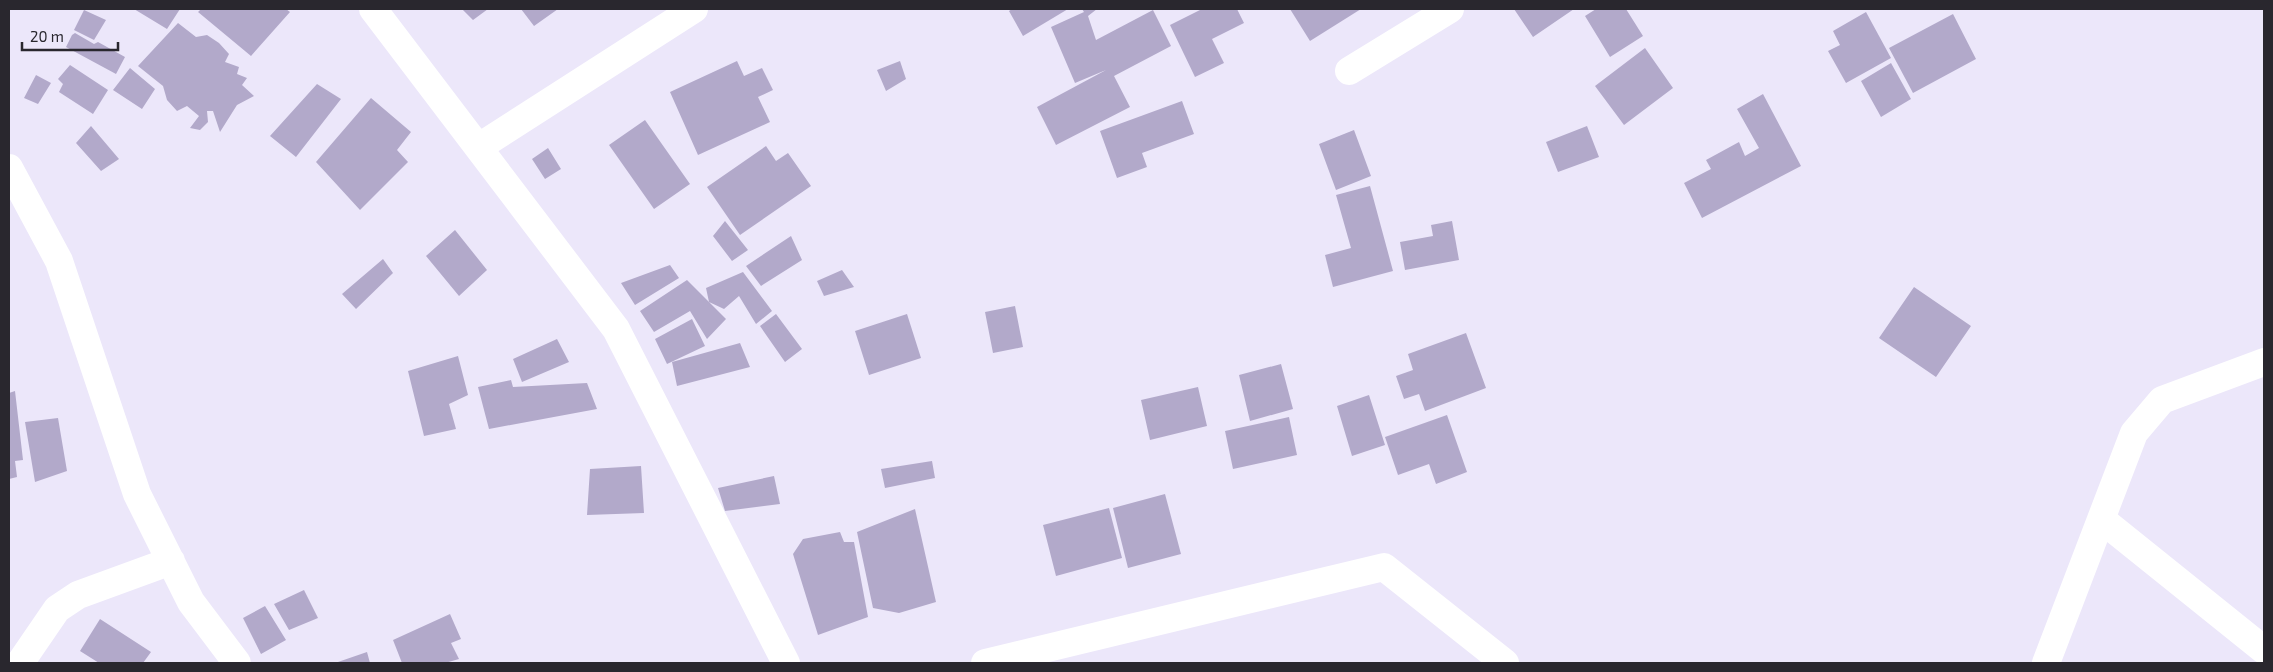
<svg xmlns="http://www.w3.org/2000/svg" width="2273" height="672" font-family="'Exo 2',sans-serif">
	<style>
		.building { fill: #b2a9ca }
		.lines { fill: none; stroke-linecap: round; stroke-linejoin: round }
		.minor { stroke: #fff; stroke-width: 28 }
	</style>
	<rect width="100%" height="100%" fill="#ece7fa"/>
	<path class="building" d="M 134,9 L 180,9 L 167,29 Z
		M 201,9 L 286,9 L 290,12 L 251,56 L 198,12 Z
		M 462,9 L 488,9 L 473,20 Z
		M 521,9 L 558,9 L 534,26 Z
		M 1012,9 L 1068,9 L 1023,36 L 1009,11 Z
		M 1082,9 L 1097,9 L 1088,16 L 1096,40 L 1153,10 L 1171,46 L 1114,76 L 1130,107 L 1056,145 L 1037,107 L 1106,70 L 1075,83 L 1051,27 L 1084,12 Z
		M 1202,9 L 1237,9 L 1244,23 L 1212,39 L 1224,63 L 1195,77 L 1170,25 Z
		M 1290,9 L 1361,9 L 1310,41 Z
		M 1514,9 L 1574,9 L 1533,37 Z
		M 1596,9 L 1626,9 L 1643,36 L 1610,57 L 1585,16 Z
		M 84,10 L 106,20 L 94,40 L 74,30 Z
		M 1866,12 L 1891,58 L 1846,83 L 1828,51 L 1840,45 L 1833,31 Z
		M 1953,14 L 1976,59 L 1913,93 L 1889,48 Z
		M 178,23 L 196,37 L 207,35 L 219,43 L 229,54 L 225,62 L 239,67 L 237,74 L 247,78 L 242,85 L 254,96 L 237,105 L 220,132 L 213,111 L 207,111 L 208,122 L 200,130 L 190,128 L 199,116 L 187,106 L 177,111 L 167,100 L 163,86 L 138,66 Z
		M 75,33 L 94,44 L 98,42 L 125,57 L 116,74 L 66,47 L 72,35 Z
		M 1645,48 L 1673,88 L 1624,125 L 1595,86 Z
		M 737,61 L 744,76 L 762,68 L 773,90 L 758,97 L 770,122 L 698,155 L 670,92 Z
		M 900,61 L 906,79 L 886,91 L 877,70 Z
		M 1891,63 L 1911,99 L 1881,117 L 1861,81 Z
		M 70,65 L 108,90 L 93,114 L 59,92 L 63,84 L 58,79 Z
		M 130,68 L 155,89 L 142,109 L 113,90 Z
		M 36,75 L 51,83 L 38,104 L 24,98 Z
		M 317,84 L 341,99 L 296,157 L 270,136 Z
		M 1763,94 L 1801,166 L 1702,218 L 1684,183 L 1711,169 L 1706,160 L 1739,142 L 1745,156 L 1759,148 L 1737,109 Z
		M 371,98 L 411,132 L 397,150 L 408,162 L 360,210 L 316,162 Z
		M 1182,101 L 1194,134 L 1142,153 L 1147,167 L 1117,178 L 1100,131 Z
		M 645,120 L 690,184 L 654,209 L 609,145 Z
		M 91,126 L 119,159 L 101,171 L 76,143 Z
		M 1587,126 L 1599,157 L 1558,172 L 1546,142 Z
		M 1354,130 L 1371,176 L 1336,190 L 1319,144 Z
		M 766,146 L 776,161 L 788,153 L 811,186 L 740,235 L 707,187 Z
		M 548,148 L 561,169 L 545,179 L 532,159 Z
		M 1370,186 L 1393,271 L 1333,287 L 1325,255 L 1351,248 L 1336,195 Z
		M 725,221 L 748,250 L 732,261 L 713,236 Z
		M 1452,221 L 1459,260 L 1405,270 L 1400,242 L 1433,236 L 1431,225 Z
		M 455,230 L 487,270 L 459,296 L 426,256 Z
		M 791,236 L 802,260 L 761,286 L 746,266 Z
		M 383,259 L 393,273 L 356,309 L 342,294 Z
		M 670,265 L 679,278 L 635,305 L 621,283 Z
		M 842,270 L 854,287 L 824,296 L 817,281 Z
		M 743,272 L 772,311 L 756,324 L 739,296 L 724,309 L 709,302 L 706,288 Z
		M 687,280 L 726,319 L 707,339 L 690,311 L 654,332 L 640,311 Z
		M 1914,287 L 1971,326 L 1936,377 L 1879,338 Z
		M 1015,306 L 1023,347 L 993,353 L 985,312 Z
		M 776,314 L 802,349 L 785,362 L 760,326 Z
		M 907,314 L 921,358 L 869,375 L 855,331 Z
		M 692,319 L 705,346 L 667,364 L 655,339 Z
		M 1466,333 L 1486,388 L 1425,411 L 1419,394 L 1404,399 L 1396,376 L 1413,370 L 1408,354 Z
		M 557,339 L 569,362 L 522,382 L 513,359 Z
		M 740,343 L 750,367 L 677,386 L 672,362 Z
		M 458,356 L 468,395 L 449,404 L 456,429 L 424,436 L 408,371 Z
		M 1281,364 L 1293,409 L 1250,421 L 1239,375 Z
		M 511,380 L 513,387 L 587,383 L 597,409 L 489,429 L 478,387 Z
		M 1198,387 L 1207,426 L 1150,440 L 1141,400 Z
		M 15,391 L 23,460 L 15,461 L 17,477 L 9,479 L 9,393 Z
		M 1369,395 L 1385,445 L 1352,456 L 1337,406 Z
		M 1447,415 L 1467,472 L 1436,484 L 1429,464 L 1398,475 L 1385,437 Z
		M 1289,417 L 1297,455 L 1233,469 L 1225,431 Z
		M 58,418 L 67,471 L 35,482 L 25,422 Z
		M 932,461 L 935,478 L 885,488 L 881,469 Z
		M 641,466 L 644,513 L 587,515 L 590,469 Z
		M 774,476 L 780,504 L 725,511 L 718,488 Z
		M 1165,494 L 1181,554 L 1128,568 L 1113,508 Z
		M 1109,508 L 1122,558 L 1056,576 L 1043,525 Z
		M 915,509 L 936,602 L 899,613 L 873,608 L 857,532 Z
		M 840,532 L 844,542 L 854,542 L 868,617 L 818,635 L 793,554 L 803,539 Z
		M 304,590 L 318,618 L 289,630 L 274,604 Z
		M 265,606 L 286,640 L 261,654 L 243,618 Z
		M 450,614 L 461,639 L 451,643 L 459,659 L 445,663 L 402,663 L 393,640 Z
		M 100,619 L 151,652 L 143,663 L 99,663 L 80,651 Z
		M 367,652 L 370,663 L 335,663 Z"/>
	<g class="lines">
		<path class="minor" d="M 373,9 L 616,329 L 786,663
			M 1349,71 L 1450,9
			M 479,147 L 694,9
			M 9,168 L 59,261 L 137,494 L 191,602 L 237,663
			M 2101,519 L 2264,650
			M 20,663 L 57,609 L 78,595 L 171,561
			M 985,663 L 1384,567 L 1505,663
			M 2046,663 L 2134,433 L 2162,400 L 2264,362"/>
	</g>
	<rect width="2273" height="672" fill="none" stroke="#29272e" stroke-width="20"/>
	<path d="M22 42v8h96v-8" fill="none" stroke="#29272e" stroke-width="2.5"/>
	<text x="30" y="42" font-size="15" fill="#29272e" stroke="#ece7fa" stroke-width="4" paint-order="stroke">20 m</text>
</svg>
